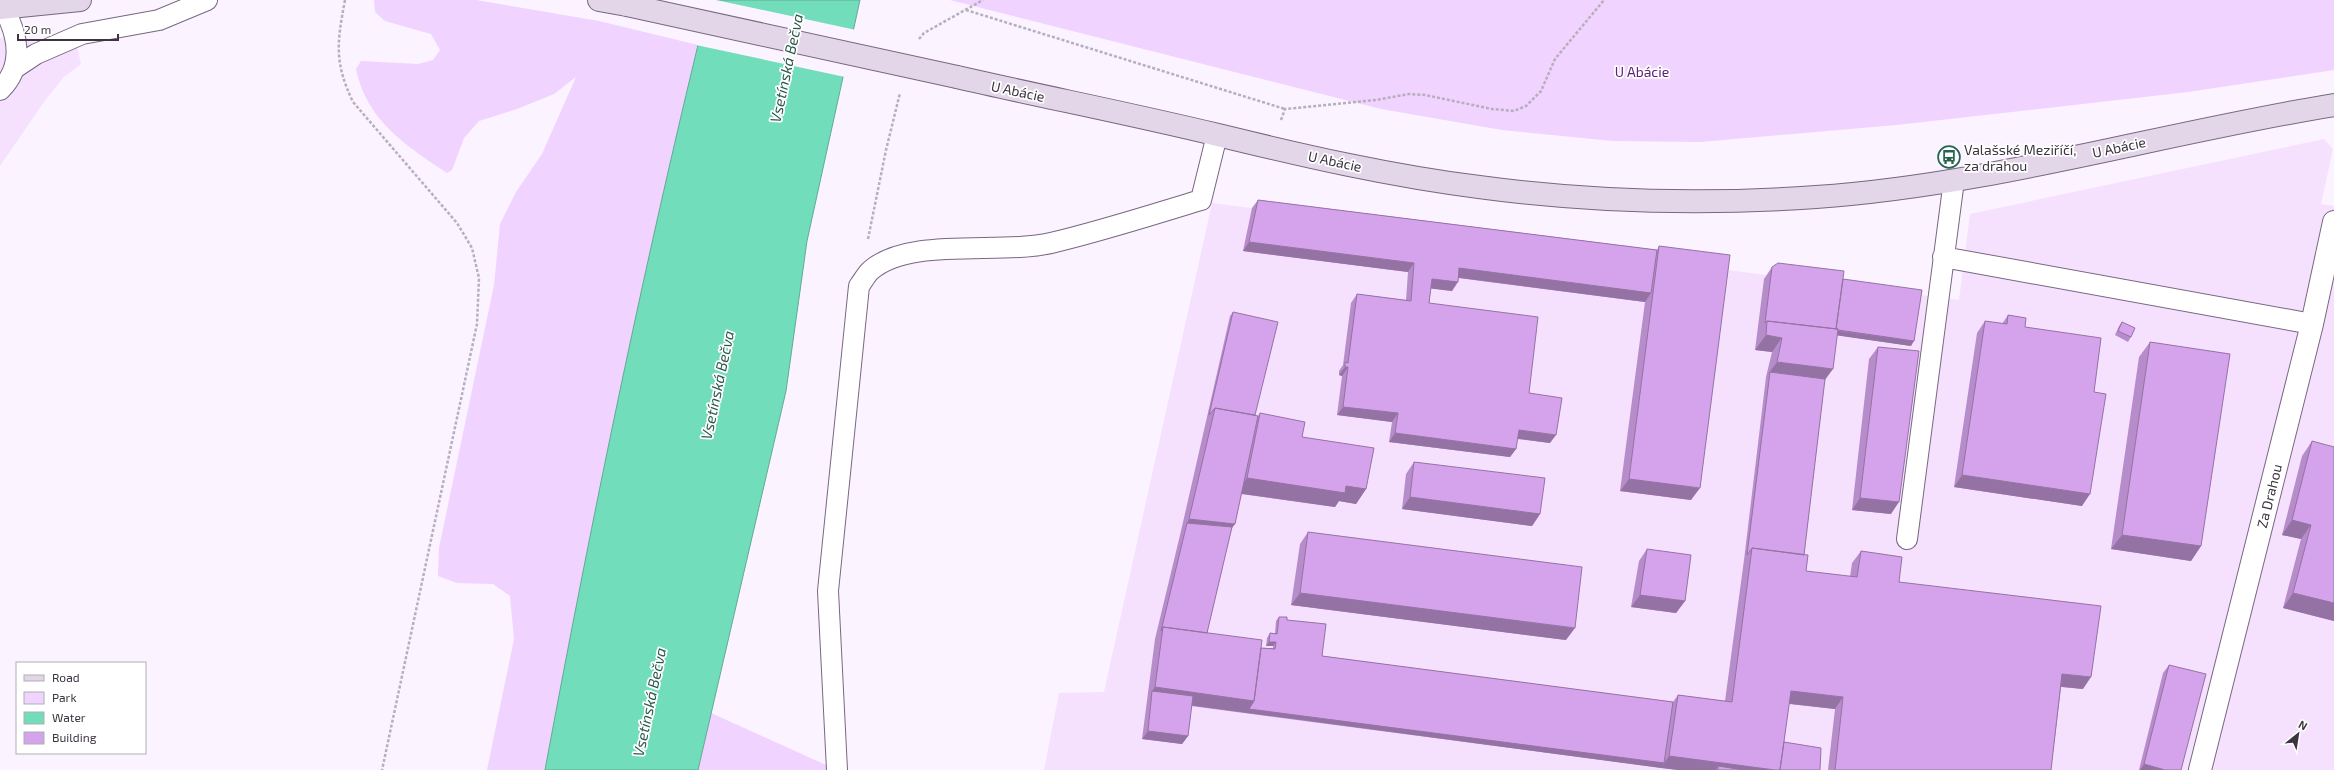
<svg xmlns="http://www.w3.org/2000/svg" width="2334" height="770" font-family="'Exo 2',sans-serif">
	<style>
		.built { fill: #f5e1fe }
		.green { fill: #f0d3fe }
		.water { fill: #72ddba; stroke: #62aa95 }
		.pier { fill: #fbf3ff }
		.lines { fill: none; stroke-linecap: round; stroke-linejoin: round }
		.lane-casing { stroke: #796781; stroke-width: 22 }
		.street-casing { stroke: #796781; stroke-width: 24 }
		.secondary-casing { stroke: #796781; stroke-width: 24 }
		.path { stroke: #b7afbb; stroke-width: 2.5; stroke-dasharray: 3 2; stroke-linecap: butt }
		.lane { stroke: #fff; stroke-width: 20 }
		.street { stroke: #fff; stroke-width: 22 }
		.secondary { stroke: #e2d6e8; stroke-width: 22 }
		.secondary-bridge-casing { stroke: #796781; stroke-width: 24; stroke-linecap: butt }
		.secondary-bridge { stroke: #e2d6e8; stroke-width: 22 }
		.wall { fill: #b78cca }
		.shaded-wall { fill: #9572a4 }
		.building { fill: #d5a3eb; stroke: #9572a4 }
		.labels { text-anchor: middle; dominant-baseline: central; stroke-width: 3.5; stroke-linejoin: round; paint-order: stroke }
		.park-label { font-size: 14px; fill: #5f2376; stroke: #fff }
		.street-label { font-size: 14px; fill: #3c343f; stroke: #fff }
		.poi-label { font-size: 14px; fill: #3c343f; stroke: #fff; text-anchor: start }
		.water-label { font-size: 15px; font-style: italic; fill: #2a5849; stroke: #fff }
	</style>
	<rect width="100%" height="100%" fill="#fbf3ff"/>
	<path class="built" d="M 0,38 L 77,47 L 81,64 L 64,77 L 46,99 L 0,166 Z
		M 2324,139 L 2333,149 L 2321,204 L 2334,206 L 2334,770 L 1044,770 L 1059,693 L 1104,692 L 1212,203 L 1959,300 L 1970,214 Z"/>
	<path class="green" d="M 374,0 L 476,0 L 599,21 L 698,45 L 549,770 L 487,770 L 514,639 L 510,596 L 493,584 L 457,583 L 438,576 L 439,548 L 494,285 L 500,224 L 516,192 L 542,154 L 576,77 L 554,94 L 517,109 L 479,121 L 464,138 L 452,170 L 447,173 C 405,145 367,121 356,69 L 361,61 L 418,64 L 433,60 L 440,50 L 431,34 L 385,21 L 375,12 Z
		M 950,0 L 2334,0 L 2334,70 L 2188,92 L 1896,125 L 1700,142 L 1613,141 L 1502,130 L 1381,109 Z
		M 711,713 L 837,770 L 698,770 Z"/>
	<path class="water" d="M 709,0 L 860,0 L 807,241 L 786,391 L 698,770 L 545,770 C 593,512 646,255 709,0 Z"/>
	<path class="pier" d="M 707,0 L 716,0 L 856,30 L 845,77 L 696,45 Z"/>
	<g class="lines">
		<g class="lane-casing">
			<path id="lane" d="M 15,68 L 36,54 L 82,34 L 159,20 L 207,0
				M 0,90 C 25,66 18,34 3,7
				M 1943,257 L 2312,324
				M 1907,539 L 1954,180
				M 837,770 L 828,591 L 859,286 C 863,281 866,275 870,271 C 908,236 1001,255 1051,243 C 1102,231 1151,215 1201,200 L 1217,135"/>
		</g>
		<g class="street-casing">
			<path id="street" d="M 2200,770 L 2312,324 L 2334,222"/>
		</g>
		<g class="secondary-casing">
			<path id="secondary" d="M 599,0 L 627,5
				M 0,8 L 80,0
				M 957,77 C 1044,97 1131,114 1218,135 C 1304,156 1391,176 1479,187 C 1590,202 1704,205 1816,197 C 1991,185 2161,133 2334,105"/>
		</g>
		<path class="path" d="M 345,0 C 337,43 334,62 353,102 L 457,223 L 472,248 L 479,278 L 477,324 L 382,770
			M 966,10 L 1285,109
			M 919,39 L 924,33 L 983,0
			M 1281,120 L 1285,109 L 1376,100 L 1409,94 L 1425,95 L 1492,109 L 1514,111 L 1526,106 L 1541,91 L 1555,59 L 1604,0
			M 868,239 L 886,150 L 900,93"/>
		<use href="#lane" class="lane"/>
		<use href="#street" class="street"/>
		<use href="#secondary" class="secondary"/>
		<g class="secondary-bridge-casing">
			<path id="secondary-bridge" d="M 627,5 L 957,77"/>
		</g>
		<use href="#secondary-bridge" class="secondary-bridge"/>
	</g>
	<path class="wall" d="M 1258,200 L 1657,250 L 1659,246 L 1691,500 L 1620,491 L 1645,302 L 1458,278 L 1452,291 L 1431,288 L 1429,303 L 1529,393 L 1550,443 L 1517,439 L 1516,449 L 1510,457 L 1389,442 L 1392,422 L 1337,415 L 1342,376 L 1339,375 L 1339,371 L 1343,365 L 1351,303 L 1357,294 L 1406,300 L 1408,272 L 1243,251 L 1252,208 Z
		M 1772,267 L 1843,279 L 1911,346 L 1837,335 L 1825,379 L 1804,555 L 1806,571 L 1850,577 L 1852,563 L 1861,551 L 1899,582 L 2083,689 L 2061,687 L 2051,770 L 1828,770 L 1835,709 L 1789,704 L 1784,742 L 1820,770 L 1678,770 L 1191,706 L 1188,736 L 1182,744 L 1142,739 L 1155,639 L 1181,531 L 1230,316 L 1233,312 L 1255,415 L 1258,416 L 1260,413 L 1302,437 L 1366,489 L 1356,504 L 1339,501 L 1335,507 L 1241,494 L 1235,524 L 1232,527 L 1207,633 L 1261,648 L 1273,648 L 1273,646 L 1266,646 L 1267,638 L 1270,633 L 1275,634 L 1276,621 L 1279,617 L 1287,620 L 1322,656 L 1673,702 L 1678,695 L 1725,701 L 1744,560 L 1766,377 L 1772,352 L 1755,350 L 1764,279 Z
		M 2008,315 L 2025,327 L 2094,392 L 2082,506 L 1954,487 L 1977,333 L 1985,321 L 2002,324 Z
		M 2122,322 L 2131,337 L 2128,342 L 2115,335 L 2119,326 Z
		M 2150,342 L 2201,546 L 2191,561 L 2111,549 L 2139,357 Z
		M 1878,347 L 1891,514 L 1852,510 L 1869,359 Z
		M 2312,441 L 2334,621 L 2283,608 L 2301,539 L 2282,535 L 2302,456 Z
		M 1414,462 L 1540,514 L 1532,526 L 1402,509 L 1406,474 Z
		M 1308,532 L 1566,640 L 1291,605 L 1300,544 Z
		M 1647,549 L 1685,601 L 1676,613 L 1631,607 L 1639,561 Z
		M 2169,665 L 2181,770 L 2139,770 L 2163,673 Z"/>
	<path class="shaded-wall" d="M 1249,242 L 1414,263 L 1408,272 L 1243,251 Z
		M 1459,268 L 1651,293 L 1645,302 L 1453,277 Z
		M 1432,279 L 1458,282 L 1452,291 L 1426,288 Z
		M 1832,330 L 1914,341 L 1911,346 L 1834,335 L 1828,344 L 1781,339 L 1772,352 L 1755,350 L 1766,335 Z
		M 1777,362 L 1833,369 L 1822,384 L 1770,372 L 1766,377 Z
		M 1345,367 L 1348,367 L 1342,376 L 1339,375 Z
		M 1343,407 L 1398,413 L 1392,422 L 1337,415 Z
		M 1519,430 L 1556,435 L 1550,443 L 1513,438 Z
		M 1395,433 L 1516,449 L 1510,457 L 1389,442 Z
		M 1962,475 L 2090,494 L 2082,506 L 1954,487 Z
		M 1247,478 L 1346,486 L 1366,489 L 1356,504 L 1339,501 L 1335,507 L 1236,493 Z
		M 1629,479 L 1700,488 L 1691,500 L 1620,491 Z
		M 1410,497 L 1540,514 L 1532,526 L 1402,509 Z
		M 1860,498 L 1899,502 L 1891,514 L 1852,510 Z
		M 1189,519 L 1235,524 L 1226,536 L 1187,523 Z
		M 2292,520 L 2311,525 L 2301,539 L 2282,535 Z
		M 2122,535 L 2201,546 L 2191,561 L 2111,549 Z
		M 1300,593 L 1575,628 L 1566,640 L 1291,605 Z
		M 2293,593 L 2334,603 L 2334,621 L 2283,608 Z
		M 1640,595 L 1685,601 L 1676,613 L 1631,607 Z
		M 1269,642 L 1276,642 L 1273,646 L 1266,646 Z
		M 2062,674 L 2091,677 L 2083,689 L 2054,686 Z
		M 1155,687 L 1254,701 L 1664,763 L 1661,768 L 1151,700 L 1152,691 Z
		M 1791,691 L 1843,697 L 1835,709 L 1783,703 Z
		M 1148,731 L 1188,736 L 1182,744 L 1142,739 Z
		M 1669,756 L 1775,770 L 1718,770 L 1718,766 L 1716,770 L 1678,770 L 1661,768 Z
		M 2144,764 L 2165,770 L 2140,770 Z"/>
	<path class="building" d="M 1258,200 L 1657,250 L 1651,293 L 1459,268 L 1458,282 L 1432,279 L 1429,303 L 1538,317 L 1529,393 L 1562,398 L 1556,435 L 1519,430 L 1516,449 L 1395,433 L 1398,413 L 1343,407 L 1348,367 L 1345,367 L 1345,362 L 1348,363 L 1357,294 L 1411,301 L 1414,263 L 1249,242 Z
		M 1659,246 L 1730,255 L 1700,488 L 1629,479 Z
		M 1778,263 L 1844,271 L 1836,329 L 1767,321 L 1765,323 L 1772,267 Z
		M 1843,279 L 1922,290 L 1914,341 L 1838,330 L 1838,329 L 1836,329 Z
		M 1233,312 L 1278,322 L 1255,415 L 1215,408 L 1209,415 Z
		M 2008,315 L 2026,318 L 2025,327 L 2101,338 L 2094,392 L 2106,394 L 2090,494 L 1962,475 L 1985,321 L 2007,324 Z
		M 1767,321 L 1838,329 L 1833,369 L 1777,362 L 1782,338 L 1766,335 Z
		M 2122,322 L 2135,328 L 2131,337 L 2118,331 Z
		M 2150,342 L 2230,354 L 2201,546 L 2122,535 Z
		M 1878,347 L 1919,351 L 1899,502 L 1860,498 Z
		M 1770,372 L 1825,379 L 1804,555 L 1752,548 L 1747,555 Z
		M 1215,408 L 1258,416 L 1235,524 L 1189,519 Z
		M 1260,413 L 1305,422 L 1302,437 L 1374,448 L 1366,489 L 1346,486 L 1345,493 L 1247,478 Z
		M 2312,441 L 2334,447 L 2334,603 L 2293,593 L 2311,525 L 2292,520 Z
		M 1414,462 L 1545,478 L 1540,514 L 1410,497 Z
		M 1187,523 L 1232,527 L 1207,633 L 1163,627 L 1161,631 Z
		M 1308,532 L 1582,567 L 1575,628 L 1300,593 Z
		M 1752,548 L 1808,555 L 1806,571 L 1857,577 L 1861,551 L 1902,557 L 1899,582 L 2101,606 L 2091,677 L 2062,674 L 2051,770 L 1835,770 L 1843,697 L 1791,691 L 1780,770 L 1775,770 L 1669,756 L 1678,695 L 1732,702 Z
		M 1647,549 L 1691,555 L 1685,601 L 1640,595 Z
		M 1279,617 L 1287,617 L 1287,620 L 1326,624 L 1322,656 L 1673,702 L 1664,763 L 1249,709 L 1254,701 L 1261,648 L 1275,649 L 1276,642 L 1269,642 L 1270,633 L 1277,634 Z
		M 1163,627 L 1262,640 L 1254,701 L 1155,687 Z
		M 2169,665 L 2206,674 L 2181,770 L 2165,770 L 2144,764 Z
		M 1152,691 L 1193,696 L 1188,736 L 1148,731 Z
		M 1784,742 L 1821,748 L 1820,770 L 1781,770 L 1780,769 Z
		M 1718,766 L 1744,770 L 1718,770 Z"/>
	<defs>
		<g id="bus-ring" transform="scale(1.15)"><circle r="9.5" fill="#fff" stroke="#266551" stroke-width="1.5"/><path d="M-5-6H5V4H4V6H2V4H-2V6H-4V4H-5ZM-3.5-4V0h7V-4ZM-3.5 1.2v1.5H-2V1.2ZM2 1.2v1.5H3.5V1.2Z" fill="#266551"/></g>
	</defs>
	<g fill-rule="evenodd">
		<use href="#bus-ring" x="1949" y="157"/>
	</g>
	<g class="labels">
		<g class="park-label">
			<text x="1642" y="71">U Abácie</text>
		</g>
		<g class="street-label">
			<text transform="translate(1018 91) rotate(12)">U Abácie</text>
			<text transform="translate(2119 147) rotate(-12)">U Abácie</text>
			<text transform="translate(1335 161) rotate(12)">U Abácie</text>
			<text transform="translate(2269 496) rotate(-76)">Za Drahou</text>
		</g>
		<g class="poi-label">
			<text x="1964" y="149">Valašské Meziříčí,<tspan x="1964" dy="16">za drahou</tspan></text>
		</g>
		<g class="water-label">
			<text transform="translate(786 68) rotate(-78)">Vsetínská Bečva</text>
			<text transform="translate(717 385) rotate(-78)">Vsetínská Bečva</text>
			<text transform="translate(649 702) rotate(-78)">Vsetínská Bečva</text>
		</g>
	</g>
	<rect x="16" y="662" width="130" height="92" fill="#ffffff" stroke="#b1aeb2"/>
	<rect x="24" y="675" width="20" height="6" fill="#e2d6e8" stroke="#b1aeb2"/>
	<text x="52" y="682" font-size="12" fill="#3c343f">Road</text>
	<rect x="24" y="692" width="20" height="12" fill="#f0d3fe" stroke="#b1aeb2"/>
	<text x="52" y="702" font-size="12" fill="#3c343f">Park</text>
	<rect x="24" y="712" width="20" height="12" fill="#72ddba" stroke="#b1aeb2"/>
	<text x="52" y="722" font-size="12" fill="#3c343f">Water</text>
	<rect x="24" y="732" width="20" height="12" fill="#d5a3eb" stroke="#b1aeb2"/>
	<text x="52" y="742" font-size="12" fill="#3c343f">Building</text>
	<g transform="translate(2298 734) rotate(30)" stroke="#ffffff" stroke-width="3" paint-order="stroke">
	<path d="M0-3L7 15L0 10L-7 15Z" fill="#3c343f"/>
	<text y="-6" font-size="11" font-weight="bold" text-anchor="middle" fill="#3c343f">N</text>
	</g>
	<path d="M18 34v6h100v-6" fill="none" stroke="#3c343f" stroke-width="2"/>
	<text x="24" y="34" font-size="12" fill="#3c343f" stroke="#ffffff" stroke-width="3" paint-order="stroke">20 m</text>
</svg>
